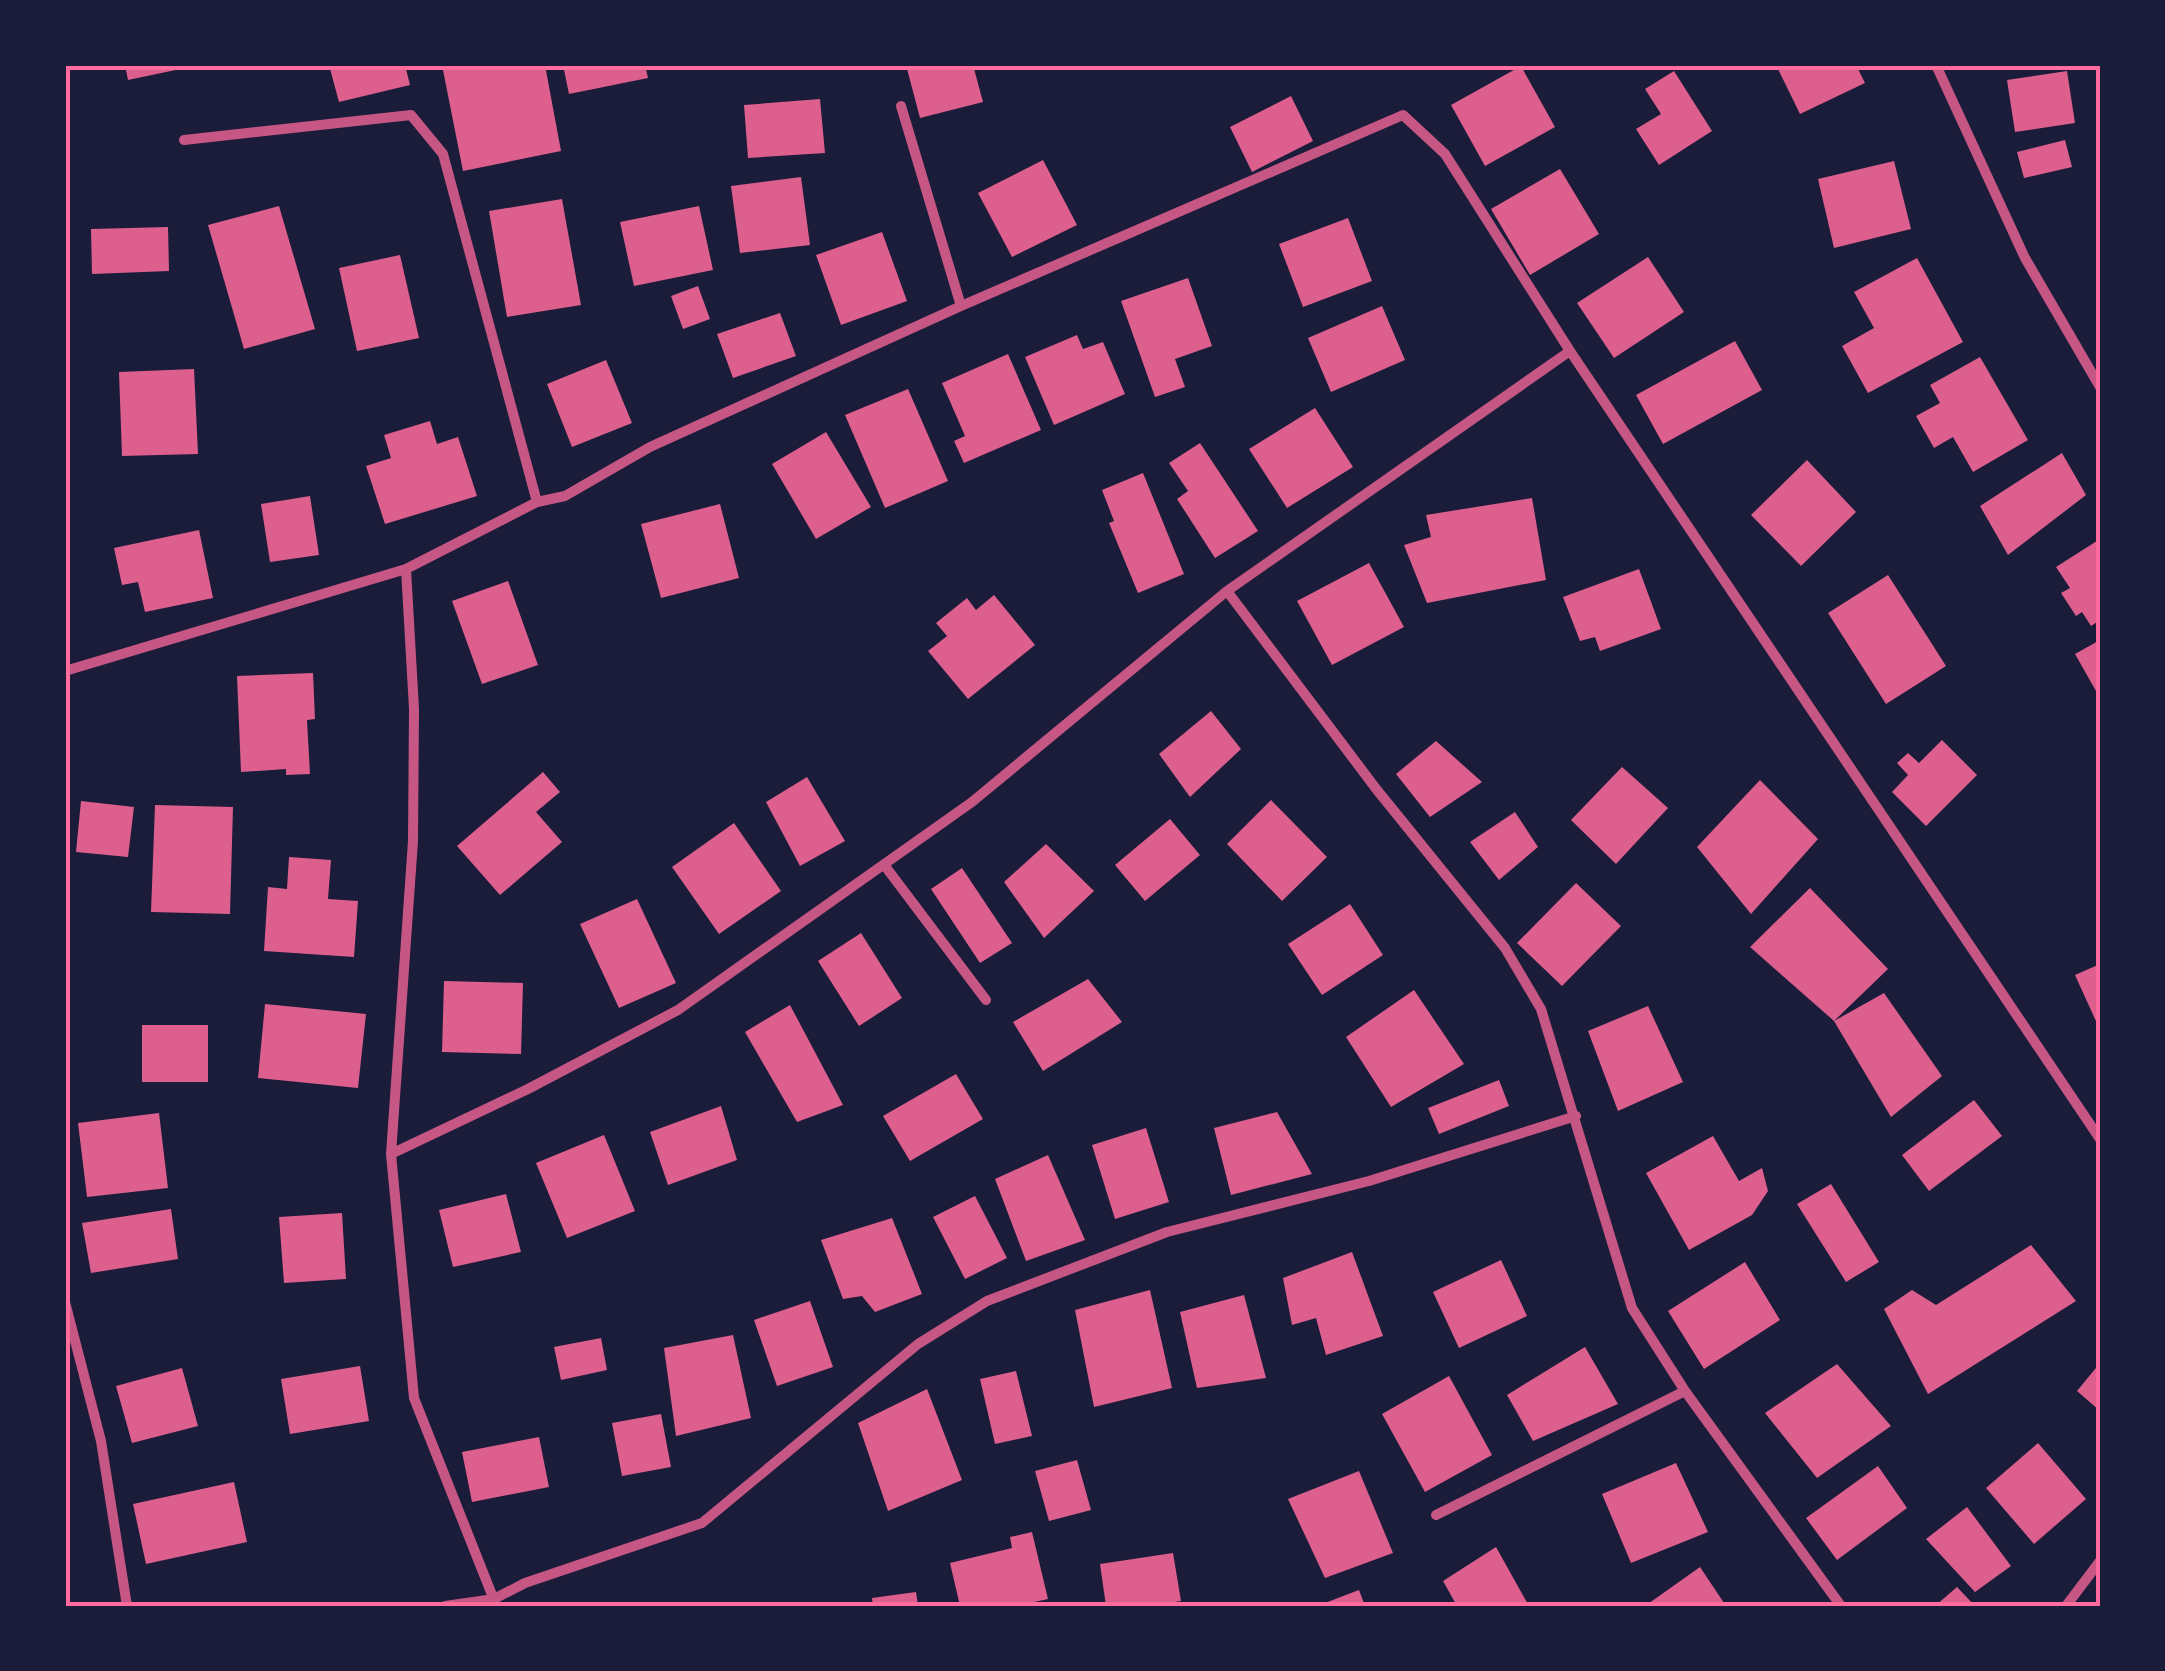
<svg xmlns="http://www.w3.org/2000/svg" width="2165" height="1671" font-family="'Varela Round',sans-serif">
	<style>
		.building { fill: #dd5f8e }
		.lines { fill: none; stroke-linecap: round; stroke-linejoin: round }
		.minor { stroke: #c65784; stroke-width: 10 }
		.neatline { fill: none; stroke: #ff6b9d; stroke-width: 4 }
	</style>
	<rect width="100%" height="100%" fill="#1b1b3a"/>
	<path class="building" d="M 125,65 L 189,65 L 190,67 L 128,80 Z
		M 329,65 L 405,65 L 410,85 L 339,102 Z
		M 442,65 L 545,65 L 561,151 L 463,171 Z
		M 563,65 L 645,65 L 648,78 L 569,94 Z
		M 906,65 L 973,65 L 983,102 L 920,118 Z
		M 1776,65 L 1856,65 L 1865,83 L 1800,114 Z
		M 1521,66 L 1555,127 L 1485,166 L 1451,105 Z
		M 1674,71 L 1712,131 L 1659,165 L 1636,129 L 1661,114 L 1645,89 Z
		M 2067,71 L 2075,123 L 2015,132 L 2007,80 Z
		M 1291,96 L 1313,141 L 1252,172 L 1230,127 Z
		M 820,99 L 825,153 L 748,158 L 744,105 Z
		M 2065,140 L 2072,167 L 2024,178 L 2017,152 Z
		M 1043,160 L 1077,225 L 1012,257 L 978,193 Z
		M 1894,161 L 1911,229 L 1834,248 L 1818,179 Z
		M 1560,169 L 1599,234 L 1530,275 L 1491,209 Z
		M 801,177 L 810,245 L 740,253 L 731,186 Z
		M 562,199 L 581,305 L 507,317 L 489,211 Z
		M 279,206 L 315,329 L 244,349 L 208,225 Z
		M 699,206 L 713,270 L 634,286 L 620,222 Z
		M 1348,218 L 1372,281 L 1303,307 L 1279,244 Z
		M 168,227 L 169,271 L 92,274 L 91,229 Z
		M 882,232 L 907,301 L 841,325 L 816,255 Z
		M 400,255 L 419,338 L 357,351 L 339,268 Z
		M 1648,257 L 1684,312 L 1614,358 L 1577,303 Z
		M 1917,258 L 1963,342 L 1868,393 L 1842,346 L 1874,328 L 1854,292 Z
		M 1188,278 L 1212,346 L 1175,359 L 1185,387 L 1155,397 L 1121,301 Z
		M 698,286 L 710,319 L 683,329 L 671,296 Z
		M 1382,306 L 1405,360 L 1331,392 L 1308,338 Z
		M 780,313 L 796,356 L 733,378 L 717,334 Z
		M 1077,335 L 1083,349 L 1103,342 L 1125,394 L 1054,425 L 1025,357 Z
		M 1735,341 L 1762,390 L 1663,444 L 1636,395 Z
		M 1008,354 L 1041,430 L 964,463 L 954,441 L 965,436 L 942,383 Z
		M 1980,357 L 2028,440 L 1973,472 L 1953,437 L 1934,448 L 1916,416 L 1940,403 L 1930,385 Z
		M 606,360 L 632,423 L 572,447 L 547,384 Z
		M 194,369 L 198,454 L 122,456 L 119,372 Z
		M 908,389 L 948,481 L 885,508 L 845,415 Z
		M 1315,408 L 1353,467 L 1287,508 L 1249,449 Z
		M 430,421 L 437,444 L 458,437 L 477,496 L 385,524 L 366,466 L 391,458 L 384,435 Z
		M 826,432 L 871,507 L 816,539 L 772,464 Z
		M 1200,443 L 1258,531 L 1215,558 L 1177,499 L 1188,491 L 1169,463 Z
		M 2062,453 L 2086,495 L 2008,555 L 1980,506 Z
		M 1807,460 L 1856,512 L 1801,566 L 1751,515 Z
		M 1143,473 L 1184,574 L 1138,593 L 1109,523 L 1114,521 L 1102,490 Z
		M 310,496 L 319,555 L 270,562 L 261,504 Z
		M 1532,498 L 1546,580 L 1427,603 L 1404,545 L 1431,537 L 1426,515 Z
		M 720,504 L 739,578 L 661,598 L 641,524 Z
		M 199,530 L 213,598 L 145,612 L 138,582 L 122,585 L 114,548 Z
		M 2100,539 L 2100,620 L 2091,626 L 2082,612 L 2076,616 L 2061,593 L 2070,588 L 2056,567 Z
		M 1369,563 L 1404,627 L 1332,665 L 1297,601 Z
		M 1639,569 L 1661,629 L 1600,651 L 1595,637 L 1580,641 L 1563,597 Z
		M 1888,575 L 1946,666 L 1886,704 L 1828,613 Z
		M 508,581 L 538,665 L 482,684 L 452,601 Z
		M 994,595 L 1035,645 L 968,699 L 928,651 L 947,636 L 936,623 L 967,598 L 976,610 Z
		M 2100,640 L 2100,698 L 2075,654 Z
		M 313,673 L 315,719 L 307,720 L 310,774 L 286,775 L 286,769 L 241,772 L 237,676 Z
		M 1211,711 L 1241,749 L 1190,797 L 1159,754 Z
		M 1942,740 L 1977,775 L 1926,826 L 1892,792 L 1908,775 L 1897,763 L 1908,753 L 1919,763 Z
		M 1436,741 L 1482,782 L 1430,817 L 1396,774 Z
		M 1622,767 L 1668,808 L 1616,864 L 1571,820 Z
		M 543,772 L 560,792 L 536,812 L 562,842 L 500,895 L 457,846 Z
		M 807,777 L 845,841 L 800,866 L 766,802 Z
		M 1760,780 L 1818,839 L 1751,914 L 1697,847 Z
		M 1271,800 L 1327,857 L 1282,901 L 1227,844 Z
		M 81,801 L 134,807 L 128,857 L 76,852 Z
		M 155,805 L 233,807 L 230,914 L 151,912 Z
		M 1515,812 L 1538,847 L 1499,880 L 1470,842 Z
		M 1170,819 L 1200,855 L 1145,901 L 1115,865 Z
		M 734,823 L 781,891 L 719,934 L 672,867 Z
		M 1046,844 L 1094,891 L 1044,938 L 1004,882 Z
		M 289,857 L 331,860 L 328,899 L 358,901 L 354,957 L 264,951 L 268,887 L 287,889 Z
		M 962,868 L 1012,943 L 980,963 L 931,889 Z
		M 1576,883 L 1621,926 L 1562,986 L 1517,943 Z
		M 1810,888 L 1888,969 L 1834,1021 L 1750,947 Z
		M 637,899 L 676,983 L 619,1008 L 580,924 Z
		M 1350,904 L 1383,955 L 1322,995 L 1288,944 Z
		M 861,933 L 902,998 L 859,1026 L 818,961 Z
		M 2100,964 L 2100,1030 L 2075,975 Z
		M 1088,979 L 1122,1022 L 1043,1071 L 1013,1022 Z
		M 444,981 L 523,983 L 521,1054 L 442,1052 Z
		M 1414,990 L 1464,1064 L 1391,1107 L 1346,1037 Z
		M 1884,993 L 1942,1076 L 1891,1117 L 1834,1021 Z
		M 265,1004 L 366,1014 L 358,1088 L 258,1078 Z
		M 790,1005 L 843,1105 L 797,1122 L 745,1032 Z
		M 1648,1006 L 1683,1082 L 1618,1111 L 1588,1031 Z
		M 142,1025 L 208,1025 L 208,1082 L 142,1082 Z
		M 956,1074 L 983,1119 L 910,1161 L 883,1116 Z
		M 1499,1080 L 1509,1106 L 1439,1134 L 1428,1108 Z
		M 1974,1100 L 2002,1136 L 1929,1191 L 1902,1155 Z
		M 721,1106 L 737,1160 L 668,1185 L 650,1132 Z
		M 1277,1112 L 1312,1174 L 1231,1195 L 1214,1128 Z
		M 159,1113 L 168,1188 L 87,1197 L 78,1123 Z
		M 1146,1128 L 1169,1202 L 1115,1219 L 1092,1145 Z
		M 604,1135 L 635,1211 L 567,1238 L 536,1163 Z
		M 1713,1136 L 1739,1181 L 1762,1168 L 1768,1191 L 1752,1215 L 1689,1250 L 1646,1173 Z
		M 1048,1155 L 1085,1240 L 1026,1261 L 995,1179 Z
		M 1831,1184 L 1879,1262 L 1846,1282 L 1797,1204 Z
		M 506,1194 L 521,1252 L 453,1267 L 439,1210 Z
		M 975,1196 L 1007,1258 L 965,1279 L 933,1217 Z
		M 171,1209 L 178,1259 L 91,1273 L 82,1223 Z
		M 342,1213 L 346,1279 L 284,1283 L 279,1217 Z
		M 892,1218 L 922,1294 L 875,1312 L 862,1296 L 843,1299 L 821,1240 Z
		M 2031,1245 L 2076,1301 L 1928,1394 L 1884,1309 L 1912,1290 L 1936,1305 Z
		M 1352,1252 L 1383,1336 L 1326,1355 L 1316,1318 L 1292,1325 L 1283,1278 Z
		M 1501,1260 L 1527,1316 L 1459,1348 L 1433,1292 Z
		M 1745,1262 L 1780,1320 L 1704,1369 L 1668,1311 Z
		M 1150,1290 L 1172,1388 L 1094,1407 L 1075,1310 Z
		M 1244,1295 L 1266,1378 L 1197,1388 L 1180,1312 Z
		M 810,1301 L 833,1367 L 777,1386 L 754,1320 Z
		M 733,1335 L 751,1418 L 676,1436 L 664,1348 Z
		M 601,1338 L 607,1370 L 561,1380 L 554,1347 Z
		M 1585,1347 L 1618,1404 L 1533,1441 L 1507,1395 Z
		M 2100,1363 L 2100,1411 L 2077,1391 Z
		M 1837,1364 L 1891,1426 L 1817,1478 L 1765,1413 Z
		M 360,1366 L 369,1421 L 290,1434 L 281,1379 Z
		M 182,1368 L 198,1426 L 132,1443 L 116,1386 Z
		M 1016,1371 L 1032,1436 L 995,1444 L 980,1379 Z
		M 1449,1376 L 1492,1455 L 1425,1492 L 1382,1414 Z
		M 927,1389 L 962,1480 L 888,1511 L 858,1423 Z
		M 661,1414 L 671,1467 L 622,1476 L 612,1423 Z
		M 539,1437 L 549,1487 L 472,1502 L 462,1452 Z
		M 2038,1443 L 2086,1499 L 2034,1544 L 1986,1488 Z
		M 1077,1460 L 1091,1510 L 1049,1521 L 1035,1471 Z
		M 1676,1463 L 1708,1532 L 1631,1563 L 1602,1494 Z
		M 1878,1466 L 1907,1508 L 1837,1560 L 1806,1518 Z
		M 1359,1471 L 1393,1553 L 1325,1578 L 1288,1499 Z
		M 234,1482 L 247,1542 L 146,1564 L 133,1504 Z
		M 1967,1507 L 2011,1566 L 1975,1592 L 1926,1539 Z
		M 1032,1532 L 1048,1599 L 1016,1606 L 960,1606 L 950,1563 L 1012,1548 L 1010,1537 Z
		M 1496,1547 L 1529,1606 L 1457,1606 L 1443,1581 Z
		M 1173,1553 L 1181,1601 L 1148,1606 L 1106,1606 L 1100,1564 Z
		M 1700,1567 L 1726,1606 L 1645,1606 Z
		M 1957,1587 L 1975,1606 L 1935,1606 Z
		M 1359,1590 L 1365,1606 L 1317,1606 Z
		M 916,1592 L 918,1606 L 873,1606 L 872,1598 Z"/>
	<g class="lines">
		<path class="minor" d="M 1936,65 L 2025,258 L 2100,387
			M 901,106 L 961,306
			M 184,140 L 411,115 L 443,154 L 537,502
			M 406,569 L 414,709 L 413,841 L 391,1154 L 414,1398 L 496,1605
			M 1227,591 L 1377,790 L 1505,948 L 1541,1009 L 1632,1308 L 1685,1391 L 1841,1606
			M 65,671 L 406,569 L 537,502 L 565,496 L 650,447 L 961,306 L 1403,115 L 1445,154 L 1570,351 L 2100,1139
			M 885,866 L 986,1000
			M 391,1154 L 528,1089 L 678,1010 L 972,802 L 1227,591 L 1570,351
			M 65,1302 L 101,1441 L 127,1606
			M 1436,1515 L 1685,1391
			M 445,1606 L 494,1599 L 525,1583 L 702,1523 L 918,1344 L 987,1301 L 1167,1232 L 1369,1181 L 1576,1116
			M 2066,1606 L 2100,1561"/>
	</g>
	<rect width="2165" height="1671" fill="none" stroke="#1b1b3a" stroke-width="135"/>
	<rect x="68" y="68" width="2030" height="1536" class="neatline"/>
</svg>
